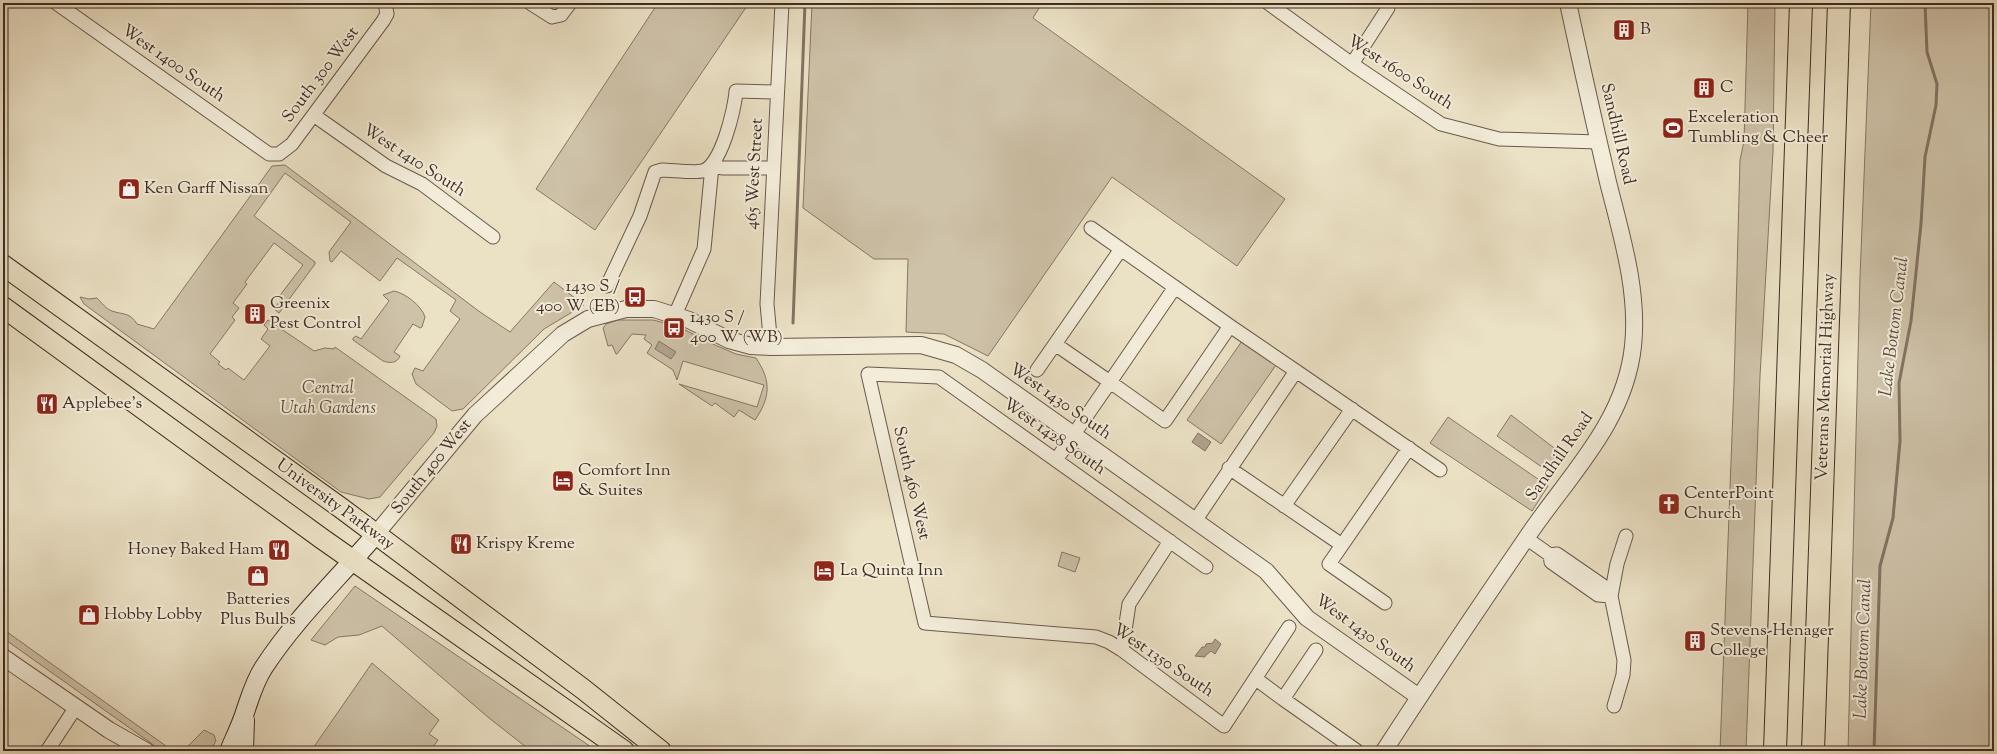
<svg xmlns="http://www.w3.org/2000/svg" width="1997" height="754" font-family="'Sorts Mill Goudy',serif">
	<style>
		.green { fill: #cec2a9; stroke: #867766 }
		.water { fill: #b1a38e; stroke: #837363 }
		.lines { fill: none; stroke-linecap: round; stroke-linejoin: round }
		.stream { stroke: #837363; stroke-width: 3 }
		.minor-casing { stroke: #6a594c; stroke-width: 15 }
		.tertiary-casing { stroke: #6a594c; stroke-width: 18 }
		.secondary-casing { stroke: #3f2c23; stroke-width: 20 }
		.primary-casing { stroke: #3f2c23; stroke-width: 22 }
		.motorway-casing { stroke: #3f2c23; stroke-width: 24 }
		.minor { stroke: #f2ecd9; stroke-width: 13 }
		.tertiary { stroke: #f2ecd9; stroke-width: 16 }
		.secondary { stroke: #f2ecd9; stroke-width: 18 }
		.primary { stroke: #ebe1c5; stroke-width: 20 }
		.motorway { stroke: #ebe1c5; stroke-width: 22 }
		.rail-casing { stroke: #3f2c23; stroke-width: 4.5 }
		.rail { stroke: #f2ecd9; stroke-width: 3; stroke-dasharray: 9; stroke-linecap: butt }
		.labels { text-anchor: middle; dominant-baseline: central; stroke-width: 4; stroke-linejoin: round; paint-order: stroke }
		.poi-label { font-size: 17px; fill: #3f2c23; stroke: #f2ecd9; text-anchor: start }
		.street-label { font-size: 17px; fill: #3f2c23; stroke: #f2ecd9 }
		.park-label { font-size: 17px; font-style: italic; fill: #5c4a3e; stroke: #f2ecd9 }
		.water-label { font-size: 18px; font-style: italic; fill: #5c4a3e; stroke: #f2ecd9 }
	</style>
	<rect width="100%" height="100%" fill="#ebe1c5"/>
	<filter id="stains"><feTurbulence type="fractalNoise" baseFrequency=".005" numOctaves="4"/><feColorMatrix values="0 0 0 0 .2 0 0 0 0 .09 0 0 0 0 .02 0 0 0 .5 -.17"/></filter>
	<radialGradient id="worn" r=".72"><stop offset=".6" stop-color="#630" stop-opacity="0"/><stop offset="1" stop-color="#630" stop-opacity=".3"/></radialGradient>
	<path class="green" d="M 658,3 L 749,3 L 595,230 L 536,189 Z
		M 812,3 L 1042,3 L 1033,18 L 1285,199 L 1237,266 L 1112,177 L 988,356 L 944,334 L 906,332 L 908,259 L 874,259 L 803,208 Z
		M 1748,3 L 1775,3 L 1773,151 L 1760,376 L 1746,751 L 1720,751 L 1734,384 L 1740,160 L 1744,141 Z
		M 1871,3 L 1994,3 L 1994,751 L 1848,751 L 1860,277 Z
		M 285,165 L 480,312 L 510,332 L 554,282 L 584,305 L 544,329 L 463,409 L 452,411 L 416,384 L 412,374 L 415,368 L 423,371 L 460,319 L 450,311 L 456,300 L 397,258 L 380,281 L 341,251 L 332,262 L 330,261 L 329,252 L 351,222 L 285,173 L 254,216 L 315,262 L 315,264 L 279,313 L 274,309 L 280,300 L 278,298 L 303,265 L 274,243 L 245,282 L 247,284 L 233,303 L 239,308 L 232,317 L 235,320 L 210,354 L 220,362 L 218,364 L 226,370 L 228,368 L 244,380 L 270,346 L 261,339 L 268,329 L 264,325 L 268,320 L 314,351 L 325,348 L 334,349 L 335,347 L 436,419 L 437,426 L 434,433 L 380,497 L 369,499 L 341,492 L 84,304 L 80,297 L 89,299 L 97,298 C 101,302 106,309 112,311 C 123,315 130,312 137,324 L 154,329 L 272,166 Z
		M 394,291 C 405,293 422,306 425,317 L 422,327 L 420,328 L 413,324 L 394,352 L 400,356 C 397,364 389,363 383,361 L 353,340 L 353,338 L 356,336 L 361,339 L 389,301 L 383,295 Z
		M 618,320 L 653,320 L 677,326 L 715,345 L 736,354 L 756,358 C 772,382 770,398 755,420 L 739,410 L 734,417 L 715,403 L 712,406 L 679,384 L 757,407 L 764,385 L 683,361 L 677,380 L 673,370 L 647,353 L 652,345 L 644,339 L 646,335 L 632,334 L 617,354 L 616,354 L 612,345 L 608,346 L 603,328 L 606,324 Z
		M 1242,341 L 1276,365 L 1221,444 L 1187,420 Z
		M 1511,415 L 1562,454 L 1549,472 L 1497,436 Z
		M 1448,417 L 1548,486 L 1532,511 L 1430,443 Z
		M 1062,552 L 1080,558 L 1075,572 L 1058,566 Z
		M 355,586 L 597,751 L 531,751 L 489,718 L 382,626 L 359,635 L 338,637 L 325,645 L 311,640 Z
		M 3,629 L 173,751 L 162,751 L 3,638 Z
		M 372,663 L 439,720 L 429,734 L 438,740 L 430,751 L 311,751 Z
		M 204,730 L 214,735 L 216,741 L 210,751 L 183,751 Z"/>
	<path class="water" d="M 659,341 L 676,352 L 671,359 L 655,349 Z
		M 1198,433 L 1211,442 L 1205,451 L 1192,442 Z
		M 1215,639 L 1221,644 L 1215,654 L 1211,651 L 1205,656 L 1205,657 L 1195,656 L 1202,647 L 1205,647 L 1206,644 L 1213,643 Z"/>
	<g class="lines">
		<path class="stream" d="M 793,323 L 805,3
			M 1874,751 L 1880,566 L 1893,518 L 1900,441 L 1899,383 L 1911,321 L 1921,224 L 1925,157 L 1936,105 L 1937,84 L 1927,52 L 1925,3"/>
		<g class="minor-casing">
			<path id="minor" d="M 56,3 L 269,154 L 279,154 L 292,144 L 383,21 L 387,14 L 385,3
				M 530,3 L 552,17 L 561,15 L 570,3
				M 1268,3 L 1352,64 L 1441,124 L 1499,139 L 1599,142
				M 1352,64 L 1388,8 L 1388,3
				M 315,116 L 386,166 L 422,184 L 493,237
				M 607,286 L 640,216 L 655,172 L 662,170 C 671,170 695,173 702,171 C 721,168 735,108 736,91 L 777,92
				M 675,315 L 704,249 L 712,166 L 722,168 L 773,168
				M 1230,326 L 1296,371
				M 1055,344 L 1110,382 L 1175,287
				M 771,347 L 767,304 L 782,3
				M 1037,370 L 1121,249
				M 1056,460 L 1110,382 L 1165,421 L 1230,326 L 1091,228
				M 1229,468 L 1342,545
				M 1284,506 L 1352,409
				M 1195,521 L 1296,371 L 1440,470
				M 1526,538 L 1550,555 L 1557,554 L 1602,585 L 1611,596
				M 1550,555 L 1551,562 L 1598,595 L 1611,596
				M 1206,567 L 939,377 L 868,374 L 925,623 L 1096,637 L 1109,642 L 1122,650 L 1224,726 L 1289,627
				M 1385,603 L 1329,564 L 1409,448
				M 1122,650 L 1129,604 L 1170,541
				M 1256,679 L 1283,699 L 1316,650
				M 1283,699 L 1357,751
				M 1614,706 L 1623,675 L 1624,660 L 1611,596 L 1617,564 L 1626,536
				M 47,751 L 76,707"/>
		</g>
		<g class="tertiary-casing">
			<path id="tertiary" d="M 376,534 L 475,415 L 563,334 L 588,319 L 626,309 L 654,309 L 689,320 L 729,340 L 751,346 L 771,347 L 921,345 L 956,355 L 982,370 L 1266,571 L 1307,618 L 1419,697
				M 3,657 L 109,730 L 146,751
				M 1384,751 C 1430,680 1477,610 1525,540 C 1566,478 1625,424 1633,346 C 1639,291 1621,234 1608,182 C 1594,122 1581,63 1568,3"/>
		</g>
		<g class="secondary-casing">
			<path id="secondary" d="M 229,751 C 234,739 240,727 244,715 C 250,698 254,682 264,667 C 296,618 338,579 376,534
				M 244,751 L 245,720"/>
		</g>
		<g class="primary-casing">
			<path id="primary" d="M 3,265 L 341,508 L 583,689 L 661,751
				M 3,307 L 321,538 L 624,751"/>
		</g>
		<g class="motorway-casing">
			<path id="motorway" d="M 1775,751 L 1801,3
				M 1813,751 L 1839,3"/>
		</g>
		<use href="#minor" class="minor"/>
		<use href="#tertiary" class="tertiary"/>
		<use href="#secondary" class="secondary"/>
		<use href="#primary" class="primary"/>
		<use href="#motorway" class="motorway"/>
		<g class="rail-casing">
			<path id="rail" d="M 1994,3 L 1994,9"/>
		</g>
		<use href="#rail" class="rail"/>
	</g>
	<defs>
		<g id="building-square" transform="scale(1.15)"><rect x="-9" y="-9" width="18" height="18" rx="4" fill="#8f2418" stroke="#f2ecd9"/><path d="M-4-6H4V6H1V3H-1V6H-4ZM-2.5-4.3h1.7v1.8h-1.7ZM.8-4.3h1.7v1.8H.8ZM-2.5-1h1.7V.8h-1.7ZM.8-1h1.7V.8H.8Z" fill="#fff"/></g>
		<g id="stadium-square" transform="scale(1.15)"><rect x="-9" y="-9" width="18" height="18" rx="4" fill="#8f2418" stroke="#f2ecd9"/><path d="M0-5a6.5 5 0 1 0 0 10a6.5 5 0 1 0 0-10ZM-3.5-1.8h7v3.6h-7Z" fill="#fff"/></g>
		<g id="shop-square" transform="scale(1.15)"><rect x="-9" y="-9" width="18" height="18" rx="4" fill="#8f2418" stroke="#f2ecd9"/><path d="M-5-2.5h2.3a2.7 3.5 0 0 1 5.4 0H5L5.5 6h-11ZM-1.5-2.5h3a1.5 2.3 0 0 0-3 0Z" fill="#fff"/></g>
		<g id="bus-square" transform="scale(1.15)"><rect x="-9" y="-9" width="18" height="18" rx="4" fill="#8f2418" stroke="#f2ecd9"/><path d="M-5-6H5V4H4V6H2V4H-2V6H-4V4H-5ZM-3.5-4V0h7V-4ZM-3.5 1.2v1.5H-2V1.2ZM2 1.2v1.5H3.5V1.2Z" fill="#fff"/></g>
		<g id="restaurant-square" transform="scale(1.15)"><rect x="-9" y="-9" width="18" height="18" rx="4" fill="#8f2418" stroke="#f2ecd9"/><path d="M-5-6h1v4h1v-4h1v4h1v-4h1v5L-1.5 .5V6h-2V.5L-5-1ZM5-6V6H3V1.5H1.5Q1.5-4 5-6Z" fill="#fff"/></g>
		<g id="hotel-square" transform="scale(1.15)"><rect x="-9" y="-9" width="18" height="18" rx="4" fill="#8f2418" stroke="#f2ecd9"/><path d="M-6-4.5h1.5V1H6V5H4.5V3h-9V5H-6ZM-4 0a1.8 1.8 0 1 1 3.6 0ZM.5 0V-2.5h3Q6-2.5 6 0Z" fill="#fff"/></g>
		<g id="church-square" transform="scale(1.15)"><rect x="-9" y="-9" width="18" height="18" rx="4" fill="#8f2418" stroke="#f2ecd9"/><path d="M-1.2-6h2.4v3.5h3.3v2.4h-3.3V6h-2.4V-.1h-3.3v-2.4h3.3Z" fill="#fff"/></g>
	</defs>
	<g fill-rule="evenodd">
		<use href="#building-square" x="1624" y="30"/>
		<use href="#building-square" x="1704" y="88"/>
		<use href="#stadium-square" x="1673" y="128"/>
		<use href="#shop-square" x="129" y="189"/>
		<use href="#bus-square" x="635" y="297"/>
		<use href="#building-square" x="255" y="314"/>
		<use href="#bus-square" x="674" y="328"/>
		<use href="#restaurant-square" x="47" y="404"/>
		<use href="#hotel-square" x="563" y="481"/>
		<use href="#church-square" x="1669" y="504"/>
		<use href="#restaurant-square" x="461" y="544"/>
		<use href="#restaurant-square" x="279" y="550"/>
		<use href="#hotel-square" x="824" y="571"/>
		<use href="#shop-square" x="258" y="576"/>
		<use href="#shop-square" x="89" y="615"/>
		<use href="#building-square" x="1695" y="641"/>
	</g>
	<g class="labels">
		<g class="poi-label">
			<text x="1640" y="30">B</text>
			<text x="1720" y="88">C</text>
			<text x="1688" y="118">Exceleration<tspan x="1688" dy="20">Tumbling &amp; Cheer</tspan></text>
			<text x="144" y="189">Ken Garff Nissan</text>
			<text x="620" y="287" text-anchor="end">1430 S /<tspan x="620" dy="20">400 W (EB)</tspan></text>
			<text x="270" y="304">Greenix<tspan x="270" dy="20">Pest Control</tspan></text>
			<text x="690" y="318">1430 S /<tspan x="690" dy="20">400 W (WB)</tspan></text>
			<text x="62" y="404">Applebee's</text>
			<text x="578" y="471">Comfort Inn<tspan x="578" dy="20">&amp; Suites</tspan></text>
			<text x="1684" y="494">CenterPoint<tspan x="1684" dy="20">Church</tspan></text>
			<text x="476" y="544">Krispy Kreme</text>
			<text x="264" y="550" text-anchor="end">Honey Baked Ham</text>
			<text x="840" y="571">La Quinta Inn</text>
			<text x="258" y="600" text-anchor="middle">Batteries<tspan x="258" dy="20">Plus Bulbs</tspan></text>
			<text x="104" y="615">Hobby Lobby</text>
			<text x="1710" y="631">Stevens-Henager<tspan x="1710" dy="20">College</tspan></text>
		</g>
		<g class="street-label">
			<text transform="translate(173 64) rotate(35)">West 1400 South</text>
			<text transform="translate(1400 73) rotate(33)">West 1600 South</text>
			<text transform="translate(321 75) rotate(-53)">South 300 West</text>
			<text transform="translate(1617 134) rotate(77)">Sandhill Road</text>
			<text transform="translate(414 161) rotate(33)">West 1410 South</text>
			<text transform="translate(755 174) rotate(-87)">465 West Street</text>
			<text transform="translate(1826 377) rotate(-88)">Veterans Memorial Highway</text>
			<text transform="translate(1060 402) rotate(35)">West 1430 South</text>
			<text transform="translate(1054 437) rotate(35)">West 1428 South</text>
			<text transform="translate(1560 457) rotate(-55)">Sandhill Road</text>
			<text transform="translate(432 467) rotate(-51)">South 400 West</text>
			<text transform="translate(911 483) rotate(77)">South 460 West</text>
			<text transform="translate(335 505) rotate(36)">University Parkway</text>
			<text transform="translate(1365 634) rotate(36)">West 1430 South</text>
			<text transform="translate(1163 661) rotate(34)">West 1350 South</text>
		</g>
		<g class="park-label">
			<text x="328" y="389">Central<tspan x="328" dy="20">Utah Gardens</tspan></text>
		</g>
		<g class="water-label">
			<text transform="translate(1895 327) rotate(-83)">Lake Bottom Canal</text>
			<text transform="translate(1864 649) rotate(-88)">Lake Bottom Canal</text>
		</g>
	</g>
	<rect width="1997" height="754" fill="none" stroke="#ebe1c5" stroke-width="16"/>
	<rect x="4" y="4" width="1989" height="746" fill="none" stroke="#3f2c23" stroke-width="2"/>
	<rect x="8" y="8" width="1981" height="738" fill="none" stroke="#3f2c23"/>
	<rect width="100%" height="100%" filter="url(#stains)"/>
	<rect width="100%" height="100%" fill="url(#worn)"/>
</svg>
